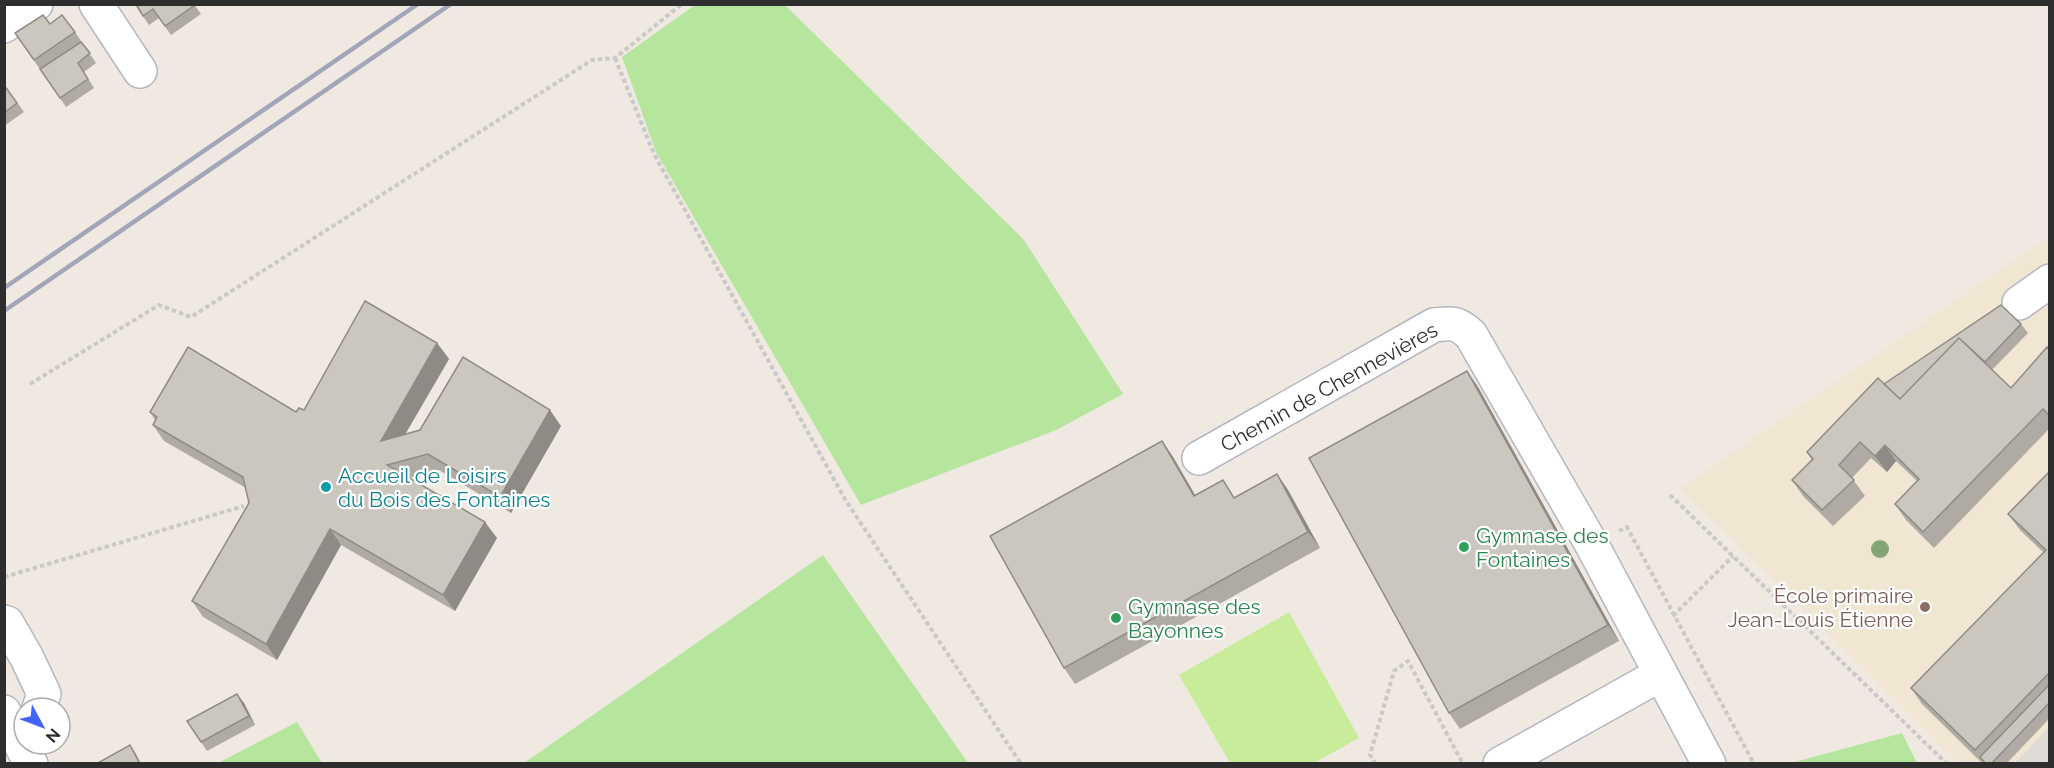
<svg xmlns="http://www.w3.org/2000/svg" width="2054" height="768" font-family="Raleway,sans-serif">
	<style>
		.education { fill: #f0e6d1 }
		.green { fill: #b6e59e }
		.pitch { fill: #c9ec9a }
		.plaza { fill: #dfdcd8 }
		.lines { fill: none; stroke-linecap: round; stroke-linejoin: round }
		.minor-casing { stroke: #b4b7c1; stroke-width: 36 }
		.path { stroke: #c9c9c9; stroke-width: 4; stroke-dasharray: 4.5 3; stroke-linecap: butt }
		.minor { stroke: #fff; stroke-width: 33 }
		.rail { stroke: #a3a6b8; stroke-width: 4.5 }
		.tree { fill: #84a574 }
		.wall { fill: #afaba4 }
		.shaded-wall { fill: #8e8b86 }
		.building { fill: #cbc7bf; stroke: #8e8b86; stroke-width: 1.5 }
		.culture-dot { fill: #0f9aa8; stroke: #fff; stroke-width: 2 }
		.leisure-dot { fill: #2e9e5b; stroke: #fff; stroke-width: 2 }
		.education-dot { fill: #8d6e63; stroke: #fff; stroke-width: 2 }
		.labels { text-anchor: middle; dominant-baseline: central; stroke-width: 4.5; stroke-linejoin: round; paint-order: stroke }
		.street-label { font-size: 21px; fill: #2e2e2e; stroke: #fff }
		.culture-label { font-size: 21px; fill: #0d838f; stroke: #fff; text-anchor: start }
		.leisure-label { font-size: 21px; fill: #27864d; stroke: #fff; text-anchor: start }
		.education-label { font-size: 21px; fill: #785e54; stroke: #fff; text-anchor: end }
	</style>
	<rect width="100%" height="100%" fill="#efe9e1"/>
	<path class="education" d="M 2049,237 L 2049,727 L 2015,763 L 1958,763 L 1681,488 Z"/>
	<path class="green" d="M 695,5 L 785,5 L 1024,240 L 1123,394 L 1056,430 L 861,505 L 656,152 L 622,57 Z
		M 823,555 L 968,763 L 524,763 Z
		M 297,722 L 322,763 L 218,763 Z
		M 1902,733 L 1917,763 L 1791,763 Z"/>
	<path class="pitch" d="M 1289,612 L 1359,738 L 1314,763 L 1230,763 L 1179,675 Z"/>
	<path class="plaza" d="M 2049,727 L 2049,763 L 2015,763 Z"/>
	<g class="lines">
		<g class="minor-casing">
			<path id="minor" d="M 96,4 L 140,71
				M 4,26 L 36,4
				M 2019,303 L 2050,281
				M 1199,458 L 1434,325 C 1453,323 1457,322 1471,335 L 1592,545 L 1709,764
				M 4,622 L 7,623 L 27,658 L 44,694 L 39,708
				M 4,712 L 31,764
				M 1500,764 L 1661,674"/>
		</g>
		<path class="path" d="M 615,58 L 654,154 L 846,501 L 1021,764
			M 30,384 L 159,305 L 191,317 L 592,60 L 615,58 L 682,4
			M 1670,495 L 1947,764
			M 1619,531 L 1627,527 L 1754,764
			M 4,577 L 244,506
			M 1673,616 L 1733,556
			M 1376,764 L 1370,755 L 1394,671 L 1408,661 L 1463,764"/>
		<use href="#minor" class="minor"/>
		<path class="rail" d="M 4,288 L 418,4
			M 4,311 L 451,4"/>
	</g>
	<circle class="tree" cx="1880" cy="549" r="9"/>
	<path class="wall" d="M 194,4 L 201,14 L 171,35 L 159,18 L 149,25 L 135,5 Z
		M 50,24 L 75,32 L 96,63 L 84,72 L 94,88 L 66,107 L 15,33 Z
		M 4,84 L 24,112 L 4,126 Z
		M 2021,324 L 2028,333 L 1992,370 L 2011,388 L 2049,350 L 2049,429 L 1934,548 L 1906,520 L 1895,504 L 1917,481 L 1896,461 L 1887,472 L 1871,458 L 1852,478 L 1865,496 L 1833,526 L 1803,496 L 1792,480 L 1812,460 L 1807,452 L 1884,384 Z
		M 437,343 L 449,359 L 405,434 L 561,426 L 511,513 L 439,470 L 409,478 L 497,538 L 455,611 L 341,545 L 277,660 L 203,617 L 192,601 L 249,503 L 246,488 L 164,441 L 153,425 L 155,420 L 150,412 L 296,412 L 304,410 Z
		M 1467,371 L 1478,387 L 1619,641 L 1460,729 L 1449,713 Z
		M 1162,441 L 1173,457 L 1195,495 L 1235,497 L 1277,474 L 1288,490 L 1320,548 L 1075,684 L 1064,668 Z
		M 2049,472 L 2049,719 L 2006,764 L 1983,764 L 1922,704 L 1911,688 L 2044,553 L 2020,530 L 2008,514 Z
		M 237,694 L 244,703 L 255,725 L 207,751 L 201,742 Z"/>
	<path class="shaded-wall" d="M 437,343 L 449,359 L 392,457 L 381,441 Z
		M 1467,371 L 1478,387 L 1619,641 L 1608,625 Z
		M 550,410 L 561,426 L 511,513 L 500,497 Z
		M 1162,441 L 1173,457 L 1205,512 L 1194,496 Z
		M 1885,445 L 1896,461 L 1887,472 L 1875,456 Z
		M 1277,474 L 1288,490 L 1320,548 L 1308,532 Z
		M 485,522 L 497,538 L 455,611 L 443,595 Z
		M 330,529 L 341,545 L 277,660 L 266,644 Z
		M 237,694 L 244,703 L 255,725 L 249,716 Z
		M 130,745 L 136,754 L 141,764 L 140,764 Z"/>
	<path class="building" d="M 136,4 L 194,4 L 195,5 L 165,26 L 153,9 L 143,16 Z
		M 43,15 L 50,24 L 62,15 L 75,32 L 34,60 L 15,33 Z
		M 81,42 L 90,53 L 78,63 L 88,79 L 60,98 L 40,69 Z
		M 4,85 L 17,103 L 4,113 Z
		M 365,301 L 437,343 L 381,441 L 420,430 L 463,357 L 550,410 L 500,497 L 428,454 L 387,465 L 485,522 L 443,595 L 330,529 L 266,644 L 192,601 L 249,503 L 243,477 L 153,425 L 157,417 L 150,412 L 188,347 L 296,412 L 299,408 L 304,410 Z
		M 2001,305 L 2021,324 L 1985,362 L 1959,338 L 1900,399 L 1884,384 Z
		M 1959,338 L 2011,388 L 2047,347 L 2049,350 L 2049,415 L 2043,409 L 1923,532 L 1895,504 L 1919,479 L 1885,445 L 1875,456 L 1860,442 L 1839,465 L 1854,480 L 1822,510 L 1792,480 L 1813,459 L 1807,452 L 1878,378 L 1900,399 Z
		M 1467,371 L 1608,625 L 1449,713 L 1309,458 Z
		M 1162,441 L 1194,496 L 1223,480 L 1234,498 L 1277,474 L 1308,532 L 1064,668 L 990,536 Z
		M 2049,472 L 2049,673 L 1975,750 L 1911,688 L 2046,550 L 2008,514 Z
		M 2049,685 L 2049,703 L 1991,764 L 1986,764 L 1980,757 Z
		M 237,694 L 249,716 L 201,742 L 187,721 Z
		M 130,745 L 140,764 L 96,764 Z"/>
	<circle class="culture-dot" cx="326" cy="487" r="6"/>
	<g class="leisure-dot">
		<circle cx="1464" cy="547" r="6"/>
		<circle cx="1116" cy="618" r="6"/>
	</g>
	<circle class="education-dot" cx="1925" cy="607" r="6"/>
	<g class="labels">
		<g class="street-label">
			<text transform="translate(1329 387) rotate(-29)">Chemin de Chennevières</text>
		</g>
		<g class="culture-label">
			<text x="338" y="475">Accueil de Loisirs<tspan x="338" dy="24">du Bois des Fontaines</tspan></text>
		</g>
		<g class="leisure-label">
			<text x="1476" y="535">Gymnase des<tspan x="1476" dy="24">Fontaines</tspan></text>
			<text x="1128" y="606">Gymnase des<tspan x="1128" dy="24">Bayonnes</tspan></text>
		</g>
		<g class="education-label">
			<text x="1913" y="595">École primaire<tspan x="1913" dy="24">Jean-Louis Étienne</tspan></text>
		</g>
	</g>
	<rect width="2054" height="768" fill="none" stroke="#2e2e2e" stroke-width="12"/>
	<g transform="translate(42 726) rotate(131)"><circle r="28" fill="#ffffff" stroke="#ababab" stroke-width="1.5"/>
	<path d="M0-4.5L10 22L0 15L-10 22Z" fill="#4264fb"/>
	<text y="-9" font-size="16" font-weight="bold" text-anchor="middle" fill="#2e2e2e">N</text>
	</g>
</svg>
